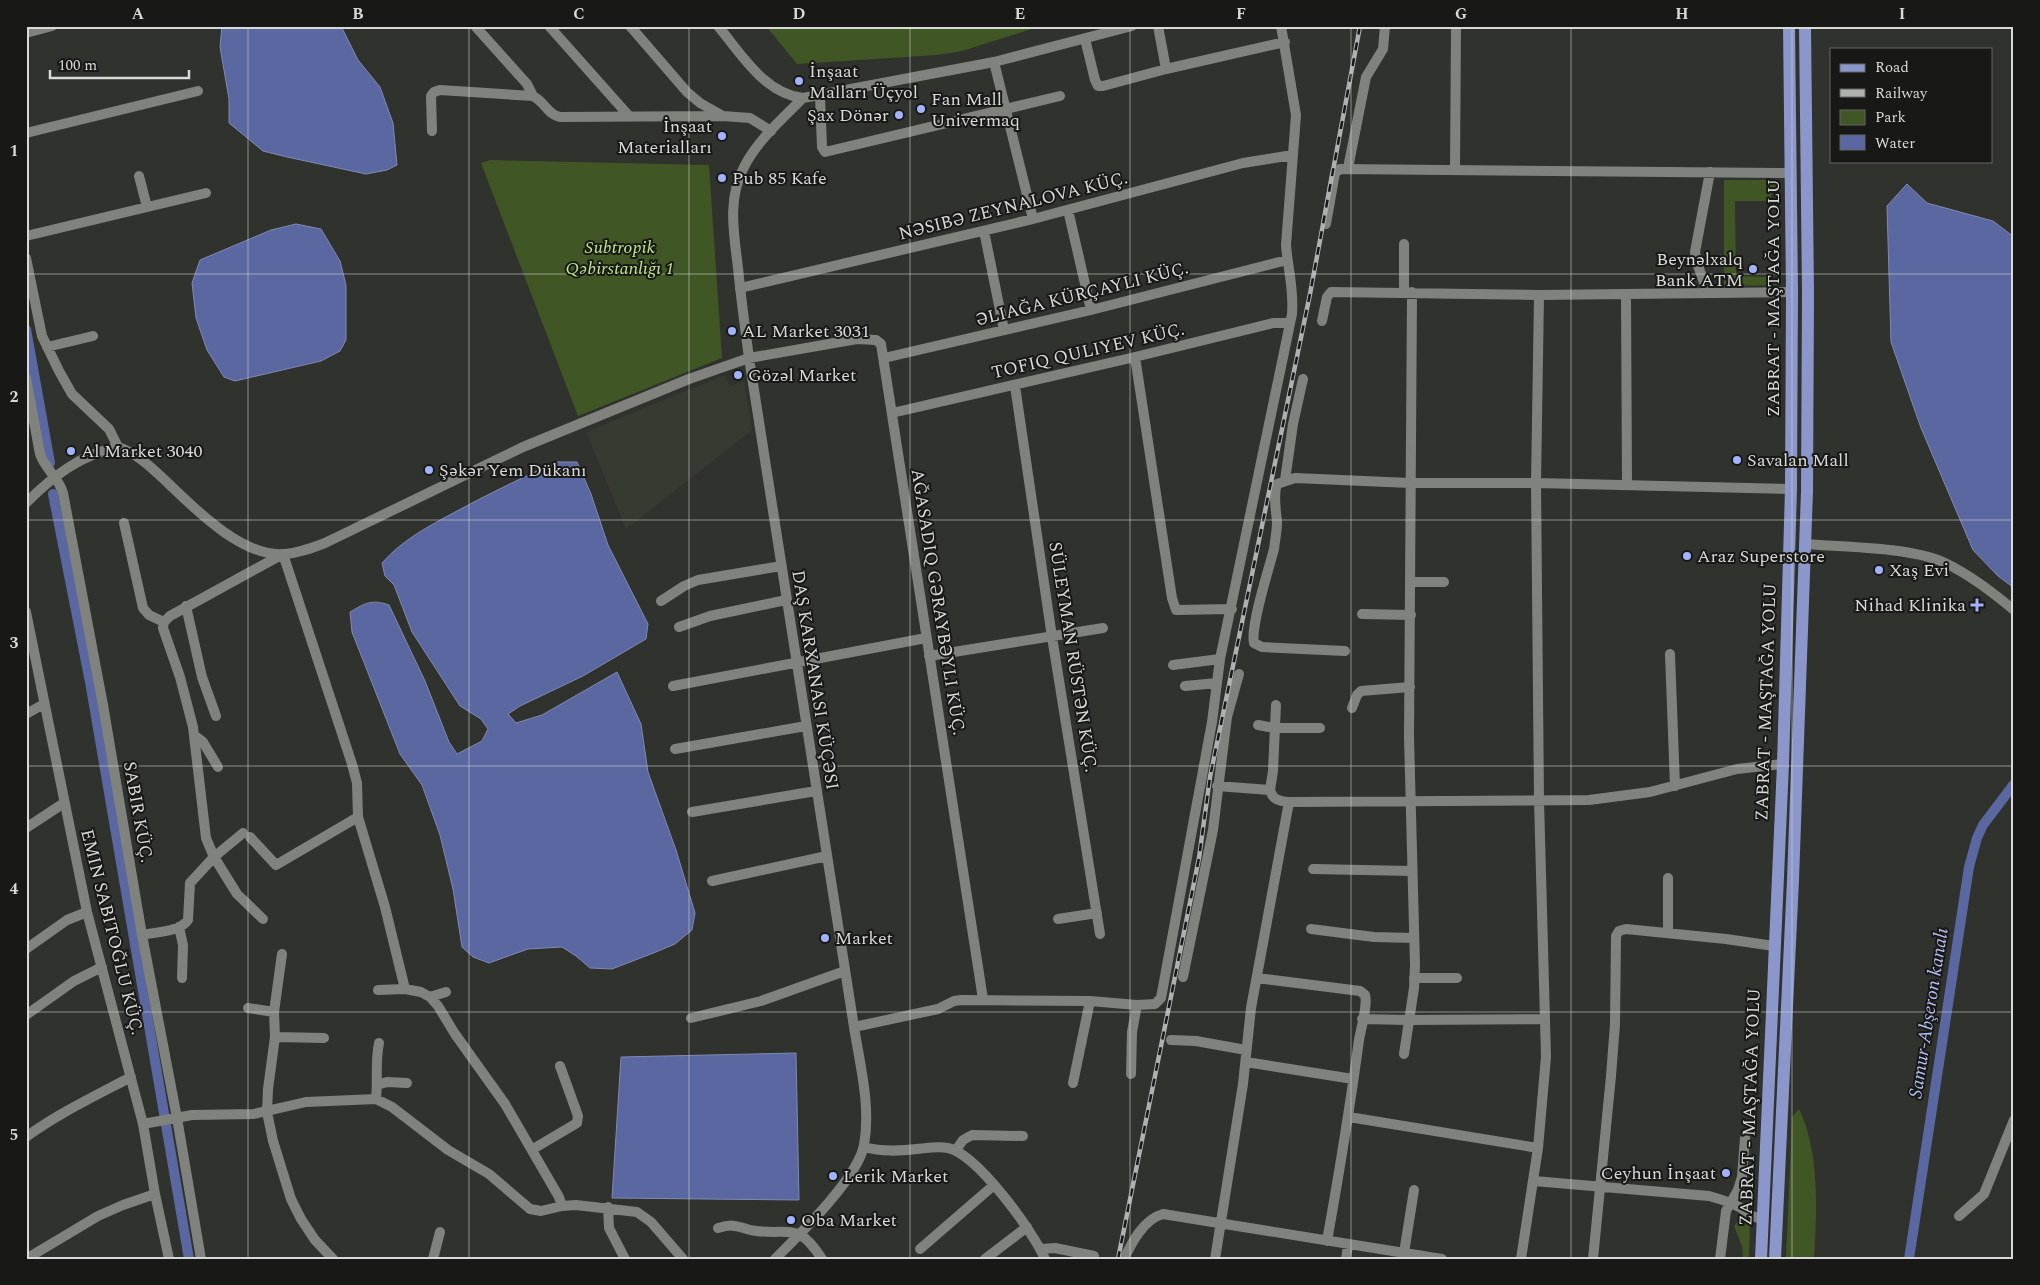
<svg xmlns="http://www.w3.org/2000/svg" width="2040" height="1285" font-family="Spectral,serif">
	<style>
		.built { fill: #363b31 }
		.green { fill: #415625 }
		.water { fill: #5b67a1; stroke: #808ab1 }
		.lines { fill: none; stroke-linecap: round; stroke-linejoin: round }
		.canal { stroke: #5b67a1; stroke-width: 10 }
		.minor { stroke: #80837d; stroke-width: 10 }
		.tertiary { stroke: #80837d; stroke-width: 10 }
		.primary { stroke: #8b97ca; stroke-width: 12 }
		.rail-casing { stroke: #aeb1ad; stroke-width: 4.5 }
		.rail { stroke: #181917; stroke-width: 2.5; stroke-dasharray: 8; stroke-linecap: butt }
		.grid { fill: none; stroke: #d8dad7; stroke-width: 1; stroke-opacity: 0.55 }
		.poi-dot { fill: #a2b2fd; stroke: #181917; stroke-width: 2 }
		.labels { text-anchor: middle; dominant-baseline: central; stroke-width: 4; stroke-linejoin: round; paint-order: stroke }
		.poi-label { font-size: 18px; fill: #d8dad7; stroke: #181917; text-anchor: start }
		.street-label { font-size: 18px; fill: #d8dad7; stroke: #181917 }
		.park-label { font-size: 18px; font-style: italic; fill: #bee78d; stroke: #181917 }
		.water-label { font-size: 19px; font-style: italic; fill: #b3bff3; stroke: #181917 }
		.neatline { fill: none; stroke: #d8dad7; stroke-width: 2 }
		.grid-label { font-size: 16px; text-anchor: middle; font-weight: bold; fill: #d8dad7 }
	</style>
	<rect width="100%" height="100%" fill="#2f322d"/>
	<path class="built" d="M 725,375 L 730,386 L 744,381 L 752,430 L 626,529 L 586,432 Z"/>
	<path class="green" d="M 766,26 L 1041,26 L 962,51 L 937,55 L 797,64 Z
		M 490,160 L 709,165 L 722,358 L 578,416 L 481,163 Z
		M 1724,180 L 1778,180 L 1769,201 L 1735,201 L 1736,276 L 1772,277 L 1781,285 L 1724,286 Z
		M 1799,1109 C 1820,1152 1817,1212 1814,1259 L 1786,1259 L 1792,1117 Z
		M 1740,1218 L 1750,1220 L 1749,1259 L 1743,1259 L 1742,1246 L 1734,1226 Z"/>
	<path class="water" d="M 222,26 L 341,26 L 358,60 L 380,87 L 393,123 L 397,165 L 387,170 L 366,174 L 287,157 L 263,151 L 229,123 L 229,99 L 220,47 Z
		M 1907,184 L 1927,203 L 1993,221 L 2014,237 L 2014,588 L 1998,576 L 1973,550 L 1921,428 L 1891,342 L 1887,206 Z
		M 296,224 L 321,229 L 340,261 L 346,285 L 346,340 L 340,351 L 321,361 L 235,381 L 224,377 L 207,350 L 196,318 L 192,283 L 200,260 L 271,230 Z
		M 556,462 L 577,462 L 591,494 L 608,545 L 648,624 L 646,639 L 583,676 L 520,706 L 508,714 L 516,723 L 542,715 L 617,672 L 641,724 L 648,772 L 676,850 L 695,913 L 692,930 L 675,944 L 656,952 L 612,969 L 590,968 L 576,956 L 562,947 L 528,949 L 489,963 L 473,957 L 462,947 L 453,889 L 440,835 L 422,785 L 400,754 L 352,632 L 350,612 C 365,603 372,599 389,605 L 425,681 L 449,742 L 457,754 L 482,741 L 488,729 L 481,719 L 460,706 L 412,632 L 394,585 L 385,576 L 382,563 C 402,540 429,526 455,512 C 488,494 522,478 556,462 Z
		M 796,1053 L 799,1200 L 612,1198 L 621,1057 Z"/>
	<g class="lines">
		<path class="canal" d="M 26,329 L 50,463
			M 53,494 L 90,682 L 189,1259
			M 1909,1259 L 1969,867 L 1977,838 L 1983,825 L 2014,784"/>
		<path class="minor" d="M 475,26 L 527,84 L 533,96
			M 549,26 L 629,116
			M 630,26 L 687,92 L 700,103 L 723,116 L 750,118 L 771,131
			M 1158,26 L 1166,69
			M 26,33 L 52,26
			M 1085,39 L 1095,80 L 1098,86 L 1103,86 L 1166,69 L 1285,42
			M 994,62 L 1033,219
			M 820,96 L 822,147 L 825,152 L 1060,96
			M 432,131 L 431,96 L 434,92 L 440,90 L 533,96 C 545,102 548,115 560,117 L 723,116
			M 26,133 L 198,91
			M 1348,168 L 1366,77 L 1383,49 L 1385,26
			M 1455,169 L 1456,26
			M 139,176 L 147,207
			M 1068,210 L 1091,310
			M 1326,224 L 1335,173 L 1340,169 L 1790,173
			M 984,231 L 1004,330
			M 26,236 L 206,193
			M 26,258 L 42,336 L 59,371 L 72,394 L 109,429 L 118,447
			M 740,288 L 1033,219 L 1243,163 L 1293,155
			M 1404,292 L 1404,244
			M 1708,293 L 1697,263 L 1695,252 L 1710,172
			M 1626,294 L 1627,485
			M 1322,321 L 1327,297 L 1331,292 L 1539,295 L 1792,292
			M 47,347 L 93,336
			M 1135,357 L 1172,598 L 1176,610 L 1232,609
			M 884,358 L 1091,310 L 1287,260
			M 26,378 L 40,454 C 45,469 59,478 63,493 L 103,705 L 142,935 L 177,1118 L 201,1259
			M 1015,386 L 1052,637 L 1100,934
			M 892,413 L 1135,357 L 1273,323 L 1290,323
			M 1285,480 L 1293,424 L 1303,379
			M 124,523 L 143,608 L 149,615 L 164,622
			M 1411,582 L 1444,582
			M 661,601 L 684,586 L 698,580 L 781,566
			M 186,606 L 202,677 L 216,716
			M 26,612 L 87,912 L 143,1124 L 155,1194 L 169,1259
			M 1362,614 L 1411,615
			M 679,627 L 710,616 L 786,600
			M 1345,651 L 1262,647 L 1254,643 C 1250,626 1269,569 1274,549 C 1275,540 1277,531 1277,522 C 1276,510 1273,495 1277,484 L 1295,478 L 1410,483 L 1536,483 L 1791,489
			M 1670,654 L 1675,786
			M 929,656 L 1103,628
			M 1173,665 L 1220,659
			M 673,686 L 926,638
			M 1185,686 L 1217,683
			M 1352,708 L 1357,695 L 1361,691 L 1410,687
			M 26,714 L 44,704
			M 1258,725 L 1274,728 L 1320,728
			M 194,735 L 203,742 L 218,767
			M 675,749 L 806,726
			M 1217,786 L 1270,790 C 1273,800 1279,801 1289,802 L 1589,800 L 1650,792 L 1737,769 L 1783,764
			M 1270,790 L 1273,771 L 1276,705
			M 692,812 L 816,791
			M 26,828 L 64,803
			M 243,833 L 214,857 L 237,894 L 263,919
			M 250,837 L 276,865 L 358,817
			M 1313,869 L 1412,871
			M 1668,878 L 1668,933
			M 712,881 L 827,856
			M 1058,919 L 1097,913
			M 179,927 L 183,945 L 182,978
			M 1311,929 L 1374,937 L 1414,938
			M 142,935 C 155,932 180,932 188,920 L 190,883 L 214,857 L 206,838 L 193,727 L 180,677 L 163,628 L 164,622 L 170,616 L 283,554 L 352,764 L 357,783 L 358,817 L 385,907 L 405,989 L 421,992 L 430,997 L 438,1006 L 455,1034 L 505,1104 L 559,1197 L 562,1206
			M 26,949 L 67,920 L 87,912
			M 282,954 L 274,1012 L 275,1037 L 268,1089 L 267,1112 L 273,1141 L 291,1199 L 301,1219 L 315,1240 L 333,1259
			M 1183,977 L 1213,830 L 1227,717 L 1239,674
			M 1257,978 L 1360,991 L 1365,995 C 1368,1005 1361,1028 1359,1040 C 1350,1107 1339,1174 1327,1241
			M 1414,978 L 1457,978
			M 378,990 L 405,989
			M 430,997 L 446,992
			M 248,1008 L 274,1012
			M 26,1015 L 74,981 L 102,967
			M 691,1018 L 761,1001 L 845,971
			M 1362,1019 L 1408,1020 L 1545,1019
			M 854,1027 L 938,1009 L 954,1001 L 961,1000 L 1090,1001 L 1137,1005
			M 275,1037 L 324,1038
			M 1171,1040 L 1196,1041 L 1246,1050
			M 1404,1054 L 1414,988 L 1415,965 L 1409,737 L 1412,292
			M 1246,1062 L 1353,1079
			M 1131,1074 L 1132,1032 L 1137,1005 L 1155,1004 L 1161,998 L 1212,722 L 1220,659 L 1292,314 C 1294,287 1288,271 1286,245 L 1296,115 L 1281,26
			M 1073,1083 L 1090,1001
			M 377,1085 L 387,1082 L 407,1083
			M 376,1099 C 378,1080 375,1062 379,1043
			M 1349,1117 L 1538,1148
			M 143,1124 L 192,1115 L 254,1114 L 306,1102 L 376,1099 L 392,1107 L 448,1150 L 489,1174 L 530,1209 L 541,1211 L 562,1206 L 576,1205 L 637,1212 L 651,1222 L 683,1259
			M 26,1137 C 59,1113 95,1096 131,1077
			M 864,1147 C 882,1152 899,1151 917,1149 C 927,1148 938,1146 948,1148 C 977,1154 1033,1231 1045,1259
			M 533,1149 L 577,1123 L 578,1116 L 560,1066
			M 956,1150 L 963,1140 L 972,1135 L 1023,1136
			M 1534,1181 L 1709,1196 C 1720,1199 1731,1202 1741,1208 C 1748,1213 1753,1218 1763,1219
			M 608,1207 L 609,1228 L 625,1259
			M 1959,1216 L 1984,1194 L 2014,1120
			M 718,1228 C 738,1222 739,1229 756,1231 C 792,1235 798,1222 822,1259
			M 920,1249 L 994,1185
			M 1041,1249 L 1055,1248 L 1094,1256
			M 1404,1253 L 1414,1190
			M 26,1259 L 98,1216 L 123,1205 L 155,1194
			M 433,1259 L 440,1232
			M 775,1259 C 799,1235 858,1178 864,1145 C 871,1106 860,1065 854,1027 L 749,358 L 857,339 L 876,340 L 881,344 L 983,999
			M 985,1259 L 1027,1227
			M 1124,1259 C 1132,1242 1144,1219 1163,1214 L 1442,1259
			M 1215,1259 L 1243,1084 L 1251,1008 L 1289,802
			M 1346,1259 L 1348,1245
			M 1521,1259 L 1538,1148 L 1546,1057 L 1539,800 L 1536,483 L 1539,295
			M 1593,1259 L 1611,1076 L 1615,1024 L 1616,936 L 1619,931 L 1626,929 L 1726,939 L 1774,946
			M 1720,1259 L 1726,1211 L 1738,1190 L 1742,1177 L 1745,1138"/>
		<path class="tertiary" d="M 718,26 C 742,55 764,93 803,98 L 994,62 L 1132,26
			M 26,503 C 52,477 81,454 118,447 C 139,454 154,470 170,485 C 197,511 244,558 285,554 C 299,553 312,548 325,543 L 523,447 L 689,379 L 749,358 C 745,328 741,298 738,268 C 734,234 727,199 744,167 C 757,141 782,119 803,98
			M 1805,544 C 1843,547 1910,547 1943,562 C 1969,574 1992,592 2014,610"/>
		<path class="primary" d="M 1761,1259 L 1783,764 L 1791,489 L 1792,292 L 1789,26
			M 1775,1259 L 1793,880 L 1807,491 L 1808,293 L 1805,26"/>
		<g class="rail-casing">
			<path id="rail" d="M 1118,1259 L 1199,858 L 1210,777 L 1310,294 L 1360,26"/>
		</g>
		<use href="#rail" class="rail"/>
	</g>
	<path class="grid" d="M 248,26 L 248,1259M 469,26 L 469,1259M 689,26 L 689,1259M 910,26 L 910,1259M 1130,26 L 1130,1259M 1351,26 L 1351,1259M 1571,26 L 1571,1259M 1792,26 L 1792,1259M 26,274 L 2014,274M 26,520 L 2014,520M 26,766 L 2014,766M 26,1012 L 2014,1012"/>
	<g class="poi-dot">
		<circle cx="799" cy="81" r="5"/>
		<circle cx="921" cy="109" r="5"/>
		<circle cx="899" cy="115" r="5"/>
		<circle cx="722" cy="136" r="5"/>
		<circle cx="722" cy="178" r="5"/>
		<circle cx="1753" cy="269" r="5"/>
		<circle cx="732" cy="331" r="5"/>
		<circle cx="738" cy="375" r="5"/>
		<circle cx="71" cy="451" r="5"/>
		<circle cx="1737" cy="460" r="5"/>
		<circle cx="429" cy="470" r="5"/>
		<circle cx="1687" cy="556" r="5"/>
		<circle cx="1879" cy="570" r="5"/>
		<path d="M1974.5 597.5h5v5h5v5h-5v5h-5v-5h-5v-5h5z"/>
		<circle cx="825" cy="938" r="5"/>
		<circle cx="1726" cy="1173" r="5"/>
		<circle cx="833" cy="1176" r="5"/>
		<circle cx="791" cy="1220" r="5"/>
	</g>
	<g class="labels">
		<g class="poi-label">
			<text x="809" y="71">İnşaat<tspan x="809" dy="21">Malları Üçyol</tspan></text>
			<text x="931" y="99">Fan Mall<tspan x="931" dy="21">Univermaq</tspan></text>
			<text x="889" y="115" text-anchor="end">Şax Dönər</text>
			<text x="712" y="126" text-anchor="end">İnşaat<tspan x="712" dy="21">Materialları</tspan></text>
			<text x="732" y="178">Pub 85 Kafe</text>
			<text x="1743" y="259" text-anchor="end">Beynəlxalq<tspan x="1743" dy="21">Bank ATM</tspan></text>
			<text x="742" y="331">AL Market 3031</text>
			<text x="748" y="375">Gözəl Market</text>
			<text x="81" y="451">Al Market 3040</text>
			<text x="1747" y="460">Savalan Mall</text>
			<text x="439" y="470">Şəkər Yem Dükanı</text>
			<text x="1697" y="556">Araz Superstore</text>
			<text x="1889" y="570">Xaş Evi</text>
			<text x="1966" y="605" text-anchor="end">Nihad Klinika</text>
			<text x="835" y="938">Market</text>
			<text x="1716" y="1173" text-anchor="end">Ceyhun İnşaat</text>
			<text x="843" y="1176">Lerik Market</text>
			<text x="801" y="1220">Oba Market</text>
		</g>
		<g class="street-label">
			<text transform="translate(1013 206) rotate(-14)">NƏSIBƏ ZEYNALOVA KÜÇ.</text>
			<text transform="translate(1082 294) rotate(-14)">ƏLIAĞA KÜRÇAYLI KÜÇ.</text>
			<text transform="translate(1773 298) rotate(-90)">ZABRAT - MAŞTAĞA YOLU</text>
			<text transform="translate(1088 351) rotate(-13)">TOFIQ QULIYEV KÜÇ.</text>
			<text transform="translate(938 602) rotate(81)">AĞASADIQ GƏRAYBƏYLI KÜÇ.</text>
			<text transform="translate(1073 657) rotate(81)">SÜLEYMAN RÜSTƏN KÜÇ.</text>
			<text transform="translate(815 680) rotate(81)">DAŞ KARXANASI KÜÇƏSI</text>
			<text transform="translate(1766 702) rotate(-88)">ZABRAT - MAŞTAĞA YOLU</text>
			<text transform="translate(138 812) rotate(80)">SABIR KÜÇ.</text>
			<text transform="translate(112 932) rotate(76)">EMIN SABITOĞLU KÜÇ.</text>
			<text transform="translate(1750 1107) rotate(-88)">ZABRAT - MAŞTAĞA YOLU</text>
		</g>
		<g class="park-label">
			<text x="620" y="247">Subtropik<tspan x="620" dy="21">Qəbirstanlığı 1</tspan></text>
		</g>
		<g class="water-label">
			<text transform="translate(1929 1013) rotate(-81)">Samur-Abşeron kanalı</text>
		</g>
	</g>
	<rect width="2040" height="1285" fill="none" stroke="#181917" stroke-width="55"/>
	<rect x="1830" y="48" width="162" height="115" fill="#181917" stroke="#656664"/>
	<rect x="1840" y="64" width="25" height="8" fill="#8b97ca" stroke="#656664"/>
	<text x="1875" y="72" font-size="15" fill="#d8dad7">Road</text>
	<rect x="1840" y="89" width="25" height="8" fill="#aeb1ad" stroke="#656664"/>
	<text x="1875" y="98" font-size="15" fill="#d8dad7">Railway</text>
	<rect x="1840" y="110" width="25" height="15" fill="#415625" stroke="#656664"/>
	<text x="1875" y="122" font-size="15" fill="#d8dad7">Park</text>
	<rect x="1840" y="135" width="25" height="15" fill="#5b67a1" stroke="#656664"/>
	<text x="1875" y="148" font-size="15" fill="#d8dad7">Water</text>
	<path d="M50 70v8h139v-8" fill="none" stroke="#d8dad7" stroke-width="2.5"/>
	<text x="58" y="70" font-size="15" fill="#d8dad7" stroke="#181917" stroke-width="4" paint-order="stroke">100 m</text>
	<rect x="28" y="28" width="1984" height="1230" class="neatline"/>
	<g class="grid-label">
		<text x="138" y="19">A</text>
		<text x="358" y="19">B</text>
		<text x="579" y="19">C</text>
		<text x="799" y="19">D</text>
		<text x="1020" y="19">E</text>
		<text x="1241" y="19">F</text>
		<text x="1461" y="19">G</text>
		<text x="1682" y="19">H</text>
		<text x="1902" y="19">I</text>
		<text x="14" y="156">1</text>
		<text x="14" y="402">2</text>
		<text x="14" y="648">3</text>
		<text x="14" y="894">4</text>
		<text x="14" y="1140">5</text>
	</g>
</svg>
